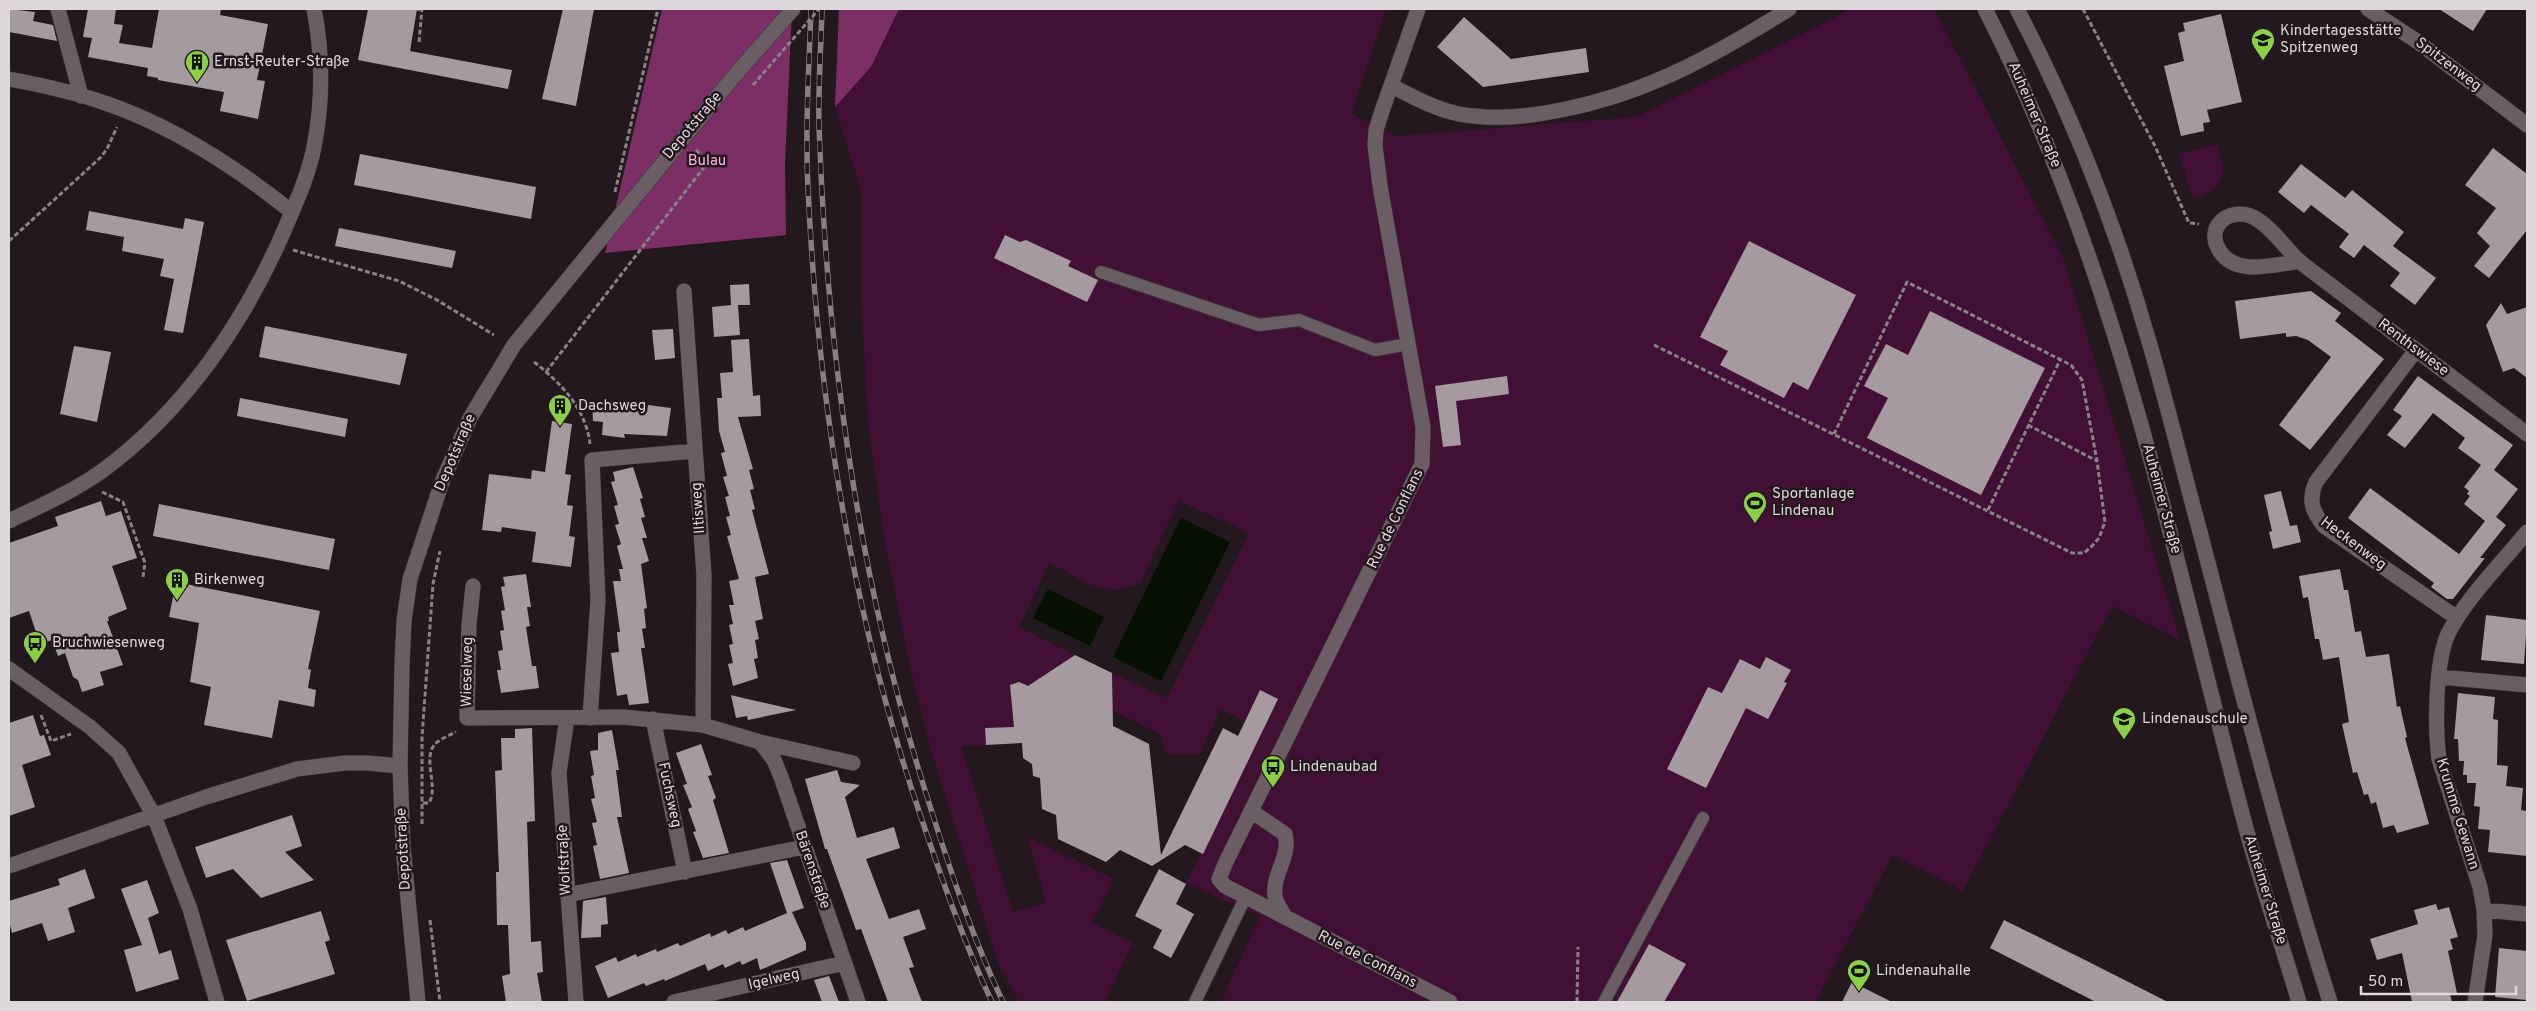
<svg xmlns="http://www.w3.org/2000/svg" width="2536" height="1011" font-family="Overpass,sans-serif">
	<style>
		.green { fill: #431035 }
		.forest { fill: #7c2f65 }
		.water { fill: #051000 }
		.building { fill: #a69aa1 }
		.lines { fill: none; stroke-linecap: round; stroke-linejoin: round }
		.lane-casing { stroke: #393236; stroke-width: 14 }
		.street-casing { stroke: #393236; stroke-width: 16 }
		.secondary-casing { stroke: #393236; stroke-width: 16 }
		.path { stroke: #898186; stroke-width: 3; stroke-dasharray: 5 2.5; stroke-linecap: butt }
		.lane { stroke: #6a5e65; stroke-width: 12 }
		.street { stroke: #6a5e65; stroke-width: 15 }
		.secondary { stroke: #6a5e65; stroke-width: 15 }
		.rail-casing { stroke: #867e83; stroke-width: 5.5 }
		.rail { stroke: #22181e; stroke-width: 4; stroke-dasharray: 11; stroke-linecap: butt }
		.path-bridge { stroke: #898186; stroke-width: 3; stroke-dasharray: 5 2.5; stroke-linecap: butt }
		.labels { text-anchor: middle; dominant-baseline: central; stroke-width: 5; stroke-linejoin: round; paint-order: stroke }
		.poi-label { font-size: 15px; fill: #ded7db; stroke: #22181e; text-anchor: start }
		.street-label { font-size: 15px; fill: #ded7db; stroke: #22181e }
		.park-label { font-size: 15px; fill: #fbb8e3; stroke: #22181e }
	</style>
	<rect width="100%" height="100%" fill="#22181e"/>
	<path class="green" d="M 899,9 L 1386,9 L 1351,114 L 1397,136 L 1636,117 L 1851,9 L 1934,9 L 2063,257 L 2180,640 L 2112,606 L 1963,891 L 1892,855 L 1816,1002 L 1221,1002 L 1260,916 L 1186,883 L 1278,699 L 1260,690 L 1245,721 L 1220,709 L 1200,754 L 1167,755 L 1160,734 L 1113,711 L 1112,673 L 1167,698 L 1249,533 L 1179,501 L 1140,583 C 1101,600 1083,579 1049,563 L 1019,627 L 1075,655 L 1014,727 L 985,728 L 986,745 L 961,746 L 1013,912 L 1046,903 L 1028,837 L 1114,879 L 1092,923 L 1133,943 L 1105,1002 L 1019,1002 L 998,962 L 930,747 L 910,666 L 885,542 L 869,430 L 861,301 L 861,190 L 835,107 L 871,67 Z
		M 2217,144 L 2224,171 L 2215,189 L 2193,199 L 2179,154 Z"/>
	<path class="forest" d="M 662,9 L 792,9 L 785,163 L 786,235 L 605,253 Z
		M 839,9 L 899,9 L 871,67 L 835,107 Z"/>
	<path class="water" d="M 1181,518 L 1230,542 L 1161,681 L 1113,657 Z
		M 1048,589 L 1104,617 L 1090,646 L 1033,618 Z"/>
	<path class="building" d="M 9,9 L 35,12 L 33,21 L 53,25 L 57,41 L 9,32 Z
		M 88,9 L 116,9 L 114,24 L 123,25 L 119,43 L 152,48 L 159,9 L 221,9 L 220,15 L 268,24 L 257,80 L 265,81 L 258,119 L 220,111 L 224,92 L 158,80 L 158,78 L 147,76 L 148,68 L 88,57 L 92,38 L 83,37 Z
		M 368,9 L 417,9 L 410,51 L 512,70 L 508,89 L 358,60 Z
		M 563,9 L 594,9 L 576,106 L 542,99 Z
		M 2439,9 L 2487,9 L 2473,31 Z
		M 2221,14 L 2242,102 L 2207,110 L 2210,122 L 2203,123 L 2204,131 L 2181,136 L 2164,66 L 2184,61 L 2178,33 L 2185,31 L 2183,23 Z
		M 1464,17 L 1511,59 L 1586,48 L 1589,72 L 1483,87 L 1437,47 Z
		M 2493,148 L 2527,174 L 2527,230 L 2489,278 L 2474,266 L 2490,246 L 2477,233 L 2496,208 L 2465,185 Z
		M 360,154 L 536,187 L 531,219 L 354,185 Z
		M 2301,164 L 2345,198 L 2352,190 L 2404,232 L 2393,246 L 2436,278 L 2415,305 L 2390,286 L 2400,273 L 2364,245 L 2354,258 L 2339,247 L 2349,234 L 2311,205 L 2304,213 L 2278,192 Z
		M 89,211 L 183,229 L 185,218 L 204,222 L 183,333 L 164,330 L 174,279 L 160,276 L 164,259 L 122,251 L 124,237 L 86,230 Z
		M 339,228 L 456,251 L 452,268 L 335,246 Z
		M 1005,235 L 1020,242 L 1026,240 L 1071,261 L 1068,266 L 1098,280 L 1087,302 L 994,258 Z
		M 1749,241 L 1856,295 L 1808,390 L 1793,382 L 1784,398 L 1720,365 L 1728,351 L 1700,337 Z
		M 749,284 L 750,305 L 738,305 L 740,335 L 714,337 L 712,307 L 731,305 L 730,285 Z
		M 2311,291 L 2341,313 L 2335,321 L 2384,359 L 2310,450 L 2279,425 L 2331,357 L 2308,340 L 2296,336 L 2286,337 L 2286,333 L 2240,339 L 2235,301 Z
		M 2501,303 L 2507,314 L 2527,307 L 2527,378 L 2514,368 L 2503,372 L 2486,325 Z
		M 1930,311 L 2045,368 L 1981,495 L 1867,438 L 1888,398 L 1864,386 L 1886,344 L 1908,355 Z
		M 265,326 L 407,354 L 400,385 L 259,357 Z
		M 673,329 L 675,358 L 655,360 L 652,330 Z
		M 749,339 L 753,396 L 760,395 L 761,416 L 738,417 L 753,469 L 749,470 L 754,489 L 750,490 L 755,509 L 752,510 L 769,574 L 755,577 L 763,619 L 755,621 L 759,639 L 755,640 L 758,658 L 754,659 L 758,678 L 733,686 L 728,664 L 733,663 L 729,645 L 733,644 L 729,625 L 733,624 L 729,605 L 734,605 L 729,581 L 739,579 L 727,536 L 731,535 L 726,517 L 730,516 L 725,497 L 729,496 L 723,477 L 727,476 L 721,453 L 725,452 L 719,431 L 717,398 L 722,398 L 720,373 L 733,372 L 731,340 Z
		M 74,346 L 111,352 L 97,422 L 60,414 Z
		M 1507,376 L 1509,394 L 1456,401 L 1461,445 L 1443,447 L 1435,386 Z
		M 2418,376 L 2513,445 L 2494,470 L 2518,489 L 2496,517 L 2506,525 L 2480,558 L 2485,558 L 2453,599 L 2447,599 L 2431,587 L 2434,583 L 2348,518 L 2370,488 L 2459,554 L 2485,521 L 2464,504 L 2470,496 L 2467,494 L 2469,491 L 2464,487 L 2481,465 L 2458,448 L 2465,438 L 2433,413 L 2405,448 L 2387,435 L 2402,416 L 2393,410 Z
		M 240,398 L 348,419 L 345,437 L 237,416 Z
		M 592,402 L 647,409 L 648,405 L 671,408 L 667,436 L 624,434 L 625,438 L 602,435 L 603,422 L 593,421 Z
		M 552,421 L 572,424 L 565,474 L 571,475 L 567,505 L 573,506 L 569,536 L 575,537 L 571,567 L 532,562 L 536,532 L 502,527 L 501,532 L 482,530 L 489,474 L 531,479 L 532,470 L 545,472 Z
		M 633,467 L 643,498 L 640,499 L 645,517 L 641,518 L 647,538 L 642,538 L 649,561 L 641,564 L 647,608 L 644,609 L 646,628 L 642,629 L 645,648 L 641,648 L 649,703 L 629,705 L 627,694 L 617,696 L 611,653 L 619,652 L 617,632 L 620,632 L 613,581 L 621,581 L 619,569 L 623,569 L 617,546 L 621,544 L 615,525 L 619,524 L 614,506 L 618,505 L 611,482 L 615,481 L 613,472 Z
		M 2281,491 L 2290,526 L 2297,525 L 2301,542 L 2273,549 L 2269,532 L 2272,531 L 2264,495 Z
		M 101,501 L 106,516 L 121,511 L 137,558 L 112,566 L 127,609 L 108,617 L 109,621 L 107,621 L 123,665 L 100,672 L 104,685 L 82,692 L 78,680 L 73,677 L 65,653 L 58,656 L 52,640 L 40,644 L 29,611 L 9,618 L 9,543 L 58,526 L 55,517 Z
		M 159,504 L 335,539 L 329,570 L 153,536 Z
		M 2340,569 L 2344,590 L 2348,590 L 2355,632 L 2361,631 L 2366,657 L 2389,654 L 2397,707 L 2400,706 L 2407,737 L 2405,738 L 2429,824 L 2397,833 L 2394,825 L 2383,828 L 2376,802 L 2371,804 L 2368,794 L 2364,795 L 2357,772 L 2353,773 L 2342,724 L 2349,722 L 2339,657 L 2323,660 L 2319,639 L 2315,639 L 2308,597 L 2303,598 L 2299,576 Z
		M 526,574 L 531,607 L 527,607 L 530,626 L 526,627 L 532,666 L 536,666 L 539,688 L 501,693 L 497,670 L 501,670 L 498,651 L 503,650 L 500,631 L 504,630 L 501,611 L 505,610 L 501,587 L 505,586 L 503,577 Z
		M 176,582 L 320,611 L 308,669 L 311,670 L 308,688 L 316,690 L 314,707 L 279,700 L 272,738 L 204,725 L 211,687 L 190,682 L 199,623 L 169,617 Z
		M 2486,615 L 2527,620 L 2524,664 L 2481,660 Z
		M 1075,655 L 1112,673 L 1113,726 L 1149,744 L 1161,855 L 1223,728 L 1238,736 L 1260,690 L 1278,699 L 1203,854 L 1185,845 L 1152,866 L 1120,850 L 1106,862 L 1058,839 L 1056,815 L 1042,809 L 1040,778 L 1033,776 L 1032,764 L 1023,758 L 1022,743 L 986,745 L 985,728 L 1014,727 L 1010,685 L 1019,682 L 1028,686 Z
		M 1766,657 L 1791,670 L 1784,682 L 1787,683 L 1768,719 L 1746,708 L 1706,788 L 1667,769 L 1708,687 L 1722,693 L 1740,659 L 1760,669 Z
		M 2458,693 L 2495,697 L 2493,719 L 2498,720 L 2497,765 L 2508,766 L 2506,786 L 2523,788 L 2521,810 L 2527,811 L 2527,856 L 2488,852 L 2490,830 L 2478,829 L 2480,807 L 2474,806 L 2476,783 L 2467,783 L 2467,775 L 2463,775 L 2464,761 L 2459,761 L 2458,739 L 2454,739 Z
		M 731,695 L 743,698 L 796,710 L 748,720 L 747,716 L 736,718 Z
		M 33,715 L 40,736 L 44,735 L 51,755 L 22,765 L 35,807 L 9,816 L 9,723 Z
		M 532,728 L 535,821 L 527,822 L 531,942 L 541,941 L 543,972 L 537,973 L 542,1002 L 506,1002 L 502,976 L 510,974 L 508,925 L 497,925 L 496,872 L 499,872 L 495,771 L 502,770 L 501,738 L 515,738 L 515,729 Z
		M 612,730 L 619,770 L 616,770 L 622,817 L 617,817 L 629,873 L 600,879 L 593,846 L 597,845 L 592,823 L 597,822 L 591,799 L 595,798 L 591,776 L 594,775 L 590,751 L 598,750 L 598,733 Z
		M 701,744 L 712,775 L 708,776 L 716,798 L 713,800 L 729,853 L 703,858 L 693,832 L 696,831 L 688,809 L 692,807 L 683,785 L 687,784 L 676,753 Z
		M 837,770 L 841,782 L 860,785 L 845,797 L 857,838 L 894,827 L 900,848 L 866,859 L 889,919 L 919,909 L 926,929 L 903,937 L 914,967 L 909,968 L 922,1002 L 888,1002 L 861,929 L 856,930 L 827,849 L 825,849 L 805,779 Z
		M 292,815 L 302,846 L 285,852 L 314,880 L 261,898 L 233,869 L 206,878 L 195,847 Z
		M 787,860 L 804,908 L 792,912 L 806,943 L 806,950 L 760,970 L 757,958 L 742,965 L 740,961 L 725,968 L 723,964 L 708,971 L 705,964 L 665,981 L 664,979 L 646,986 L 644,983 L 608,998 L 595,966 L 616,957 L 618,962 L 636,954 L 637,957 L 656,949 L 657,952 L 678,943 L 680,946 L 710,933 L 711,937 L 726,930 L 728,934 L 743,927 L 745,931 L 787,913 L 770,863 Z
		M 85,869 L 95,898 L 68,908 L 75,932 L 48,941 L 42,923 L 12,933 L 9,921 L 9,901 L 60,885 L 58,879 Z
		M 1159,869 L 1186,884 L 1176,904 L 1194,914 L 1171,958 L 1153,948 L 1162,930 L 1135,916 Z
		M 147,880 L 159,913 L 148,918 L 159,954 L 171,950 L 179,979 L 136,992 L 124,950 L 142,945 L 121,889 Z
		M 606,897 L 608,924 L 601,925 L 601,937 L 581,938 L 583,901 Z
		M 2436,904 L 2438,910 L 2449,907 L 2458,937 L 2450,939 L 2453,949 L 2448,951 L 2457,993 L 2450,994 L 2452,1002 L 2412,1002 L 2402,953 L 2377,960 L 2370,939 L 2418,924 L 2414,910 Z
		M 321,911 L 330,940 L 325,942 L 335,974 L 247,1001 L 226,940 Z
		M 2004,920 L 2087,961 L 2168,1002 L 2096,1002 L 1990,948 Z
		M 1649,944 L 1686,964 L 1664,1002 L 1617,1002 Z
		M 2499,948 L 2527,951 L 2527,1000 L 2495,997 Z
		M 829,976 L 839,1002 L 822,1002 L 814,980 Z
		M 1852,982 L 1892,1002 L 1842,1002 Z"/>
	<g class="lines">
		<g class="lane-casing">
			<path id="lane" d="M 1101,272 L 1259,325 L 1299,320 L 1375,350 L 1408,344
				M 1195,1002 L 1246,896
				M 1604,1002 L 1703,818"/>
		</g>
		<g class="street-casing">
			<path id="street" d="M 58,9 L 81,96
				M 1418,9 L 1382,111 L 1376,130 L 1375,145 L 1380,186 L 1423,427 L 1422,464 L 1225,864 L 1219,879 L 1225,886 L 1450,1002
				M 2368,9 L 2418,42 L 2527,125
				M 9,79 C 41,85 74,92 105,103 C 173,126 237,168 292,212
				M 1392,86 C 1413,97 1435,109 1459,114 C 1492,120 1528,117 1561,110 C 1648,93 1715,55 1789,9
				M 2299,261 C 2274,265 2231,278 2217,246 C 2214,240 2214,231 2218,225 C 2227,212 2245,211 2258,220 C 2276,231 2287,252 2304,265 C 2378,321 2453,378 2527,434
				M 684,291 L 704,575 L 703,725
				M 2416,350 L 2316,482 C 2308,500 2312,511 2324,526 L 2457,618
				M 9,521 C 40,506 74,491 102,471 C 184,411 243,324 283,233 C 295,205 308,177 314,147 C 323,101 323,55 314,9
				M 473,586 L 469,625 L 467,718 L 623,717 L 703,725 L 760,742 L 774,760 L 781,777 L 858,1002
				M 9,669 L 90,727 L 119,753 L 154,816 L 190,909 L 217,1002
				M 2440,677 L 2527,685
				M 567,718 L 559,773 L 576,1002
				M 590,718 L 598,600 L 592,460 L 695,451
				M 653,719 L 685,872
				M 760,742 L 853,763
				M 1251,811 L 1285,834 C 1291,857 1272,874 1275,896 C 1276,903 1282,911 1285,917
				M 9,866 L 206,797 L 297,769 L 345,763 L 367,763 L 400,766
				M 567,895 L 804,847
				M 2484,910 L 2527,914
				M 674,1002 L 844,963
				M 2475,1002 L 2485,935 L 2484,910 L 2480,887 L 2439,759 C 2435,728 2435,663 2448,634 C 2463,602 2504,560 2527,532"/>
		</g>
		<g class="secondary-casing">
			<path id="secondary" d="M 1985,9 C 2118,269 2172,552 2247,832 C 2263,889 2282,945 2299,1002
				M 2017,9 C 2073,116 2117,229 2150,345 C 2168,407 2183,470 2200,532 C 2241,690 2281,847 2330,1002
				M 418,1002 L 403,847 L 400,766 L 402,665 L 404,621 L 410,579 L 442,482 L 470,418 L 514,345 L 735,75 L 793,9"/>
		</g>
		<path class="path" d="M 415,9 L 422,10
			M 2083,9 L 2155,146 L 2189,223 L 2199,224
			M 419,42 L 422,9
			M 615,192 L 658,9
			M 9,241 L 100,158 L 107,149 L 117,127
			M 293,250 L 399,281 L 437,300 L 494,335
			M 1654,345 L 2072,553 L 2084,553 L 2092,546 L 2099,538 L 2105,522 L 2097,461 L 2082,380 L 2071,365 L 1907,282 L 1834,434
			M 534,362 C 561,383 586,409 590,444
			M 546,372 L 708,162 L 696,150
			M 2028,425 L 2097,461
			M 102,492 L 123,502 L 145,563 L 143,577
			M 1988,510 L 2061,358
			M 41,715 L 51,741 L 71,734
			M 423,803 L 429,803 C 439,786 422,759 435,744 C 440,739 450,735 456,732
			M 422,824 L 422,737 L 433,584 L 440,551
			M 430,920 L 440,1002
			M 1577,1002 L 1578,947"/>
		<use href="#lane" class="lane"/>
		<use href="#street" class="street"/>
		<use href="#secondary" class="secondary"/>
		<g class="rail-casing">
			<path id="rail" d="M 811,9 C 809,68 805,128 808,188 C 818,405 853,621 924,826 C 944,885 965,945 992,1002
				M 822,9 C 821,48 818,87 819,126 C 827,357 859,586 930,806 C 951,873 973,939 1003,1002"/>
		</g>
		<use href="#rail" class="rail"/>
		<path class="path-bridge" d="M 753,85 L 819,9"/>
	</g>
	<defs>
		<g id="school-pin" transform="scale(1.25)"><path d="M0 17L-7.5 6A9.5 9.5 0 1 1 7.5 6Z" fill="#8bce47" stroke="#22181e"/><path d="M0-5L7-2L0 1L-7-2ZM-4 1L0 2.5L4 1V4Q0 6-4 4Z" fill="#111"/></g>
		<g id="building-pin" transform="scale(1.25)"><path d="M0 17L-7.5 6A9.5 9.5 0 1 1 7.5 6Z" fill="#8bce47" stroke="#22181e"/><path d="M-4-6H4V6H1V3H-1V6H-4ZM-2.5-4.3h1.7v1.8h-1.7ZM.8-4.3h1.7v1.8H.8ZM-2.5-1h1.7V.8h-1.7ZM.8-1h1.7V.8H.8Z" fill="#111"/></g>
		<g id="stadium-pin" transform="scale(1.25)"><path d="M0 17L-7.5 6A9.5 9.5 0 1 1 7.5 6Z" fill="#8bce47" stroke="#22181e"/><path d="M0-5a6.5 5 0 1 0 0 10a6.5 5 0 1 0 0-10ZM-3.5-1.8h7v3.6h-7Z" fill="#111"/></g>
		<g id="bus-pin" transform="scale(1.25)"><path d="M0 17L-7.5 6A9.5 9.5 0 1 1 7.5 6Z" fill="#8bce47" stroke="#22181e"/><path d="M-5-6H5V4H4V6H2V4H-2V6H-4V4H-5ZM-3.5-4V0h7V-4ZM-3.5 1.2v1.5H-2V1.2ZM2 1.2v1.5H3.5V1.2Z" fill="#111"/></g>
	</defs>
	<g fill-rule="evenodd">
		<use href="#school-pin" x="2263" y="40"/>
		<use href="#building-pin" x="197" y="62"/>
		<use href="#building-pin" x="560" y="406"/>
		<use href="#stadium-pin" x="1755" y="503"/>
		<use href="#building-pin" x="177" y="580"/>
		<use href="#bus-pin" x="35" y="643"/>
		<use href="#school-pin" x="2124" y="719"/>
		<use href="#bus-pin" x="1273" y="767"/>
		<use href="#stadium-pin" x="1859" y="971"/>
	</g>
	<g class="labels">
		<g class="poi-label">
			<text x="2280" y="31">Kindertagesstätte<tspan x="2280" dy="17">Spitzenweg</tspan></text>
			<text x="214" y="62">Ernst-Reuter-Straße</text>
			<text x="578" y="406">Dachsweg</text>
			<text x="1772" y="494">Sportanlage<tspan x="1772" dy="17">Lindenau</tspan></text>
			<text x="194" y="580">Birkenweg</text>
			<text x="52" y="643">Bruchwiesenweg</text>
			<text x="2142" y="719">Lindenauschule</text>
			<text x="1290" y="767">Lindenaubad</text>
			<text x="1876" y="971">Lindenauhalle</text>
		</g>
		<g class="street-label">
			<text transform="translate(2448 65) rotate(37)">Spitzenweg</text>
			<text transform="translate(2034 115) rotate(67)">Auheimer Straße</text>
			<text transform="translate(693 126) rotate(-50)">Depotstraße</text>
			<text transform="translate(2413 348) rotate(37)">Renthswiese</text>
			<text transform="translate(456 453) rotate(-67)">Depotstraße</text>
			<text transform="translate(2161 499) rotate(75)">Auheimer Straße</text>
			<text transform="translate(699 508) rotate(-94)">Iltisweg</text>
			<text transform="translate(1396 519) rotate(-64)">Rue de Conflans</text>
			<text transform="translate(2353 544) rotate(37)">Heckenweg</text>
			<text transform="translate(468 672) rotate(-89)">Wieselweg</text>
			<text transform="translate(669 795) rotate(78)">Fuchsweg</text>
			<text transform="translate(2457 814) rotate(73)">Krumme Gewann</text>
			<text transform="translate(404 849) rotate(-93)">Depotstraße</text>
			<text transform="translate(565 860) rotate(-93)">Wolfstraße</text>
			<text transform="translate(812 870) rotate(71)">Bärenstraße</text>
			<text transform="translate(2265 890) rotate(73)">Auheimer Straße</text>
			<text transform="translate(1367 960) rotate(27)">Rue de Conflans</text>
			<text transform="translate(774 980) rotate(-13)">Igelweg</text>
		</g>
		<g class="park-label">
			<text x="707" y="161">Bulau</text>
		</g>
	</g>
	<rect width="2536" height="1011" fill="none" stroke="#ded7db" stroke-width="20"/>
	<path d="M2361 986v8h155v-8" fill="none" stroke="#ded7db" stroke-width="2.5"/>
	<text x="2368" y="986" font-size="15" fill="#ded7db" stroke="#22181e" stroke-width="4" paint-order="stroke">50 m</text>
</svg>
